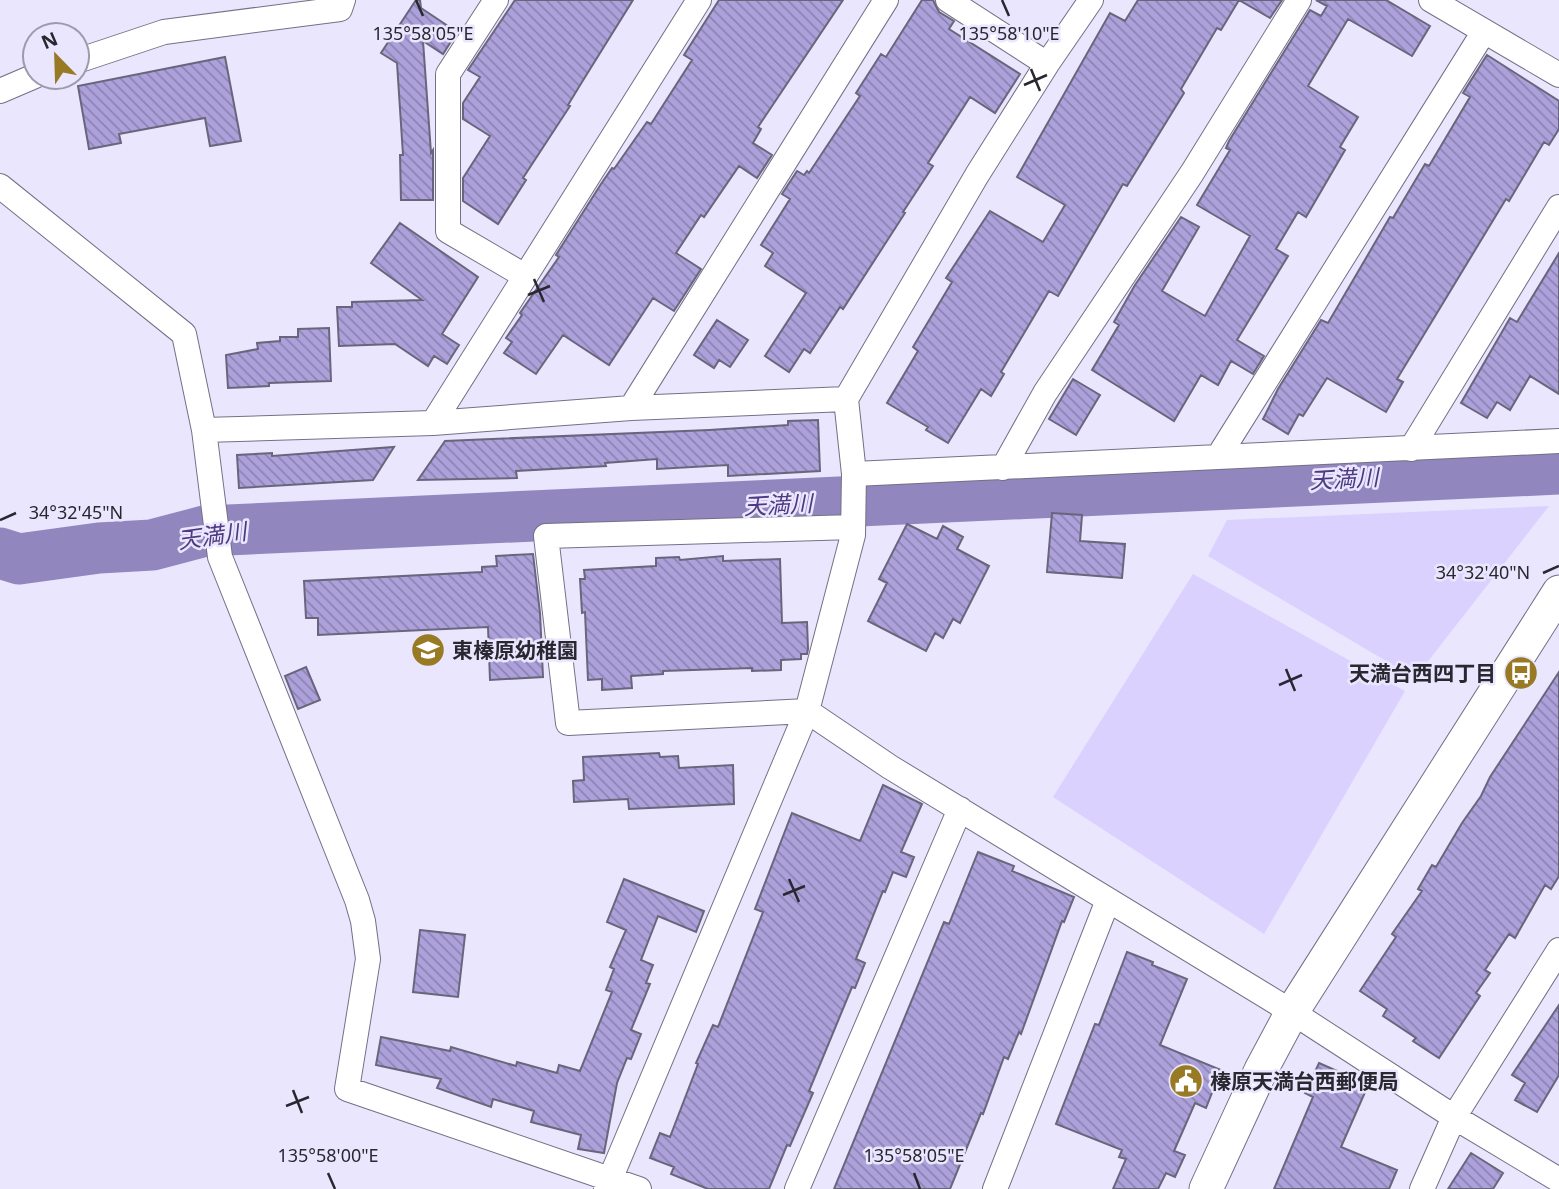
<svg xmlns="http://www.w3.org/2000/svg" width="1559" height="1189" font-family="'Noto Sans','Noto Sans JP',sans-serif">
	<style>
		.green { fill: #dad1ff }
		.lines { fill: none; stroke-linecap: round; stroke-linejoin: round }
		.river { stroke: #9286bf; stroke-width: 51 }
		.building { fill: url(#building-back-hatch); stroke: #69667b; stroke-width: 2 }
		.street-casing { stroke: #747085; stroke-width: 26 }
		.secondary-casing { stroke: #747085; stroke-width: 35 }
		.street { stroke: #fff; stroke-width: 24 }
		.secondary { stroke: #fff; stroke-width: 33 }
		.ticks { fill: none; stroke: #292730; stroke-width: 2.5 }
		.labels { text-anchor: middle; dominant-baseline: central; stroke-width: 5; stroke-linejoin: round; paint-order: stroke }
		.poi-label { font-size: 21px; font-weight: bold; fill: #292730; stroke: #eae6fe; text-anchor: start }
		.water-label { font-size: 23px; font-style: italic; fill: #4d3a80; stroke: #eae6fe }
		.ticks-label { font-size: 18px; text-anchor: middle; fill: #292730; stroke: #eae6fe; stroke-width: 5; stroke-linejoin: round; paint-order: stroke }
	</style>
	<defs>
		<pattern id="building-back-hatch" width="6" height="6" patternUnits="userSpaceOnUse" patternTransform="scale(1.75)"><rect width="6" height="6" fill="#ada1db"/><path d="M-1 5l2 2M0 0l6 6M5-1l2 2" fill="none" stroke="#8d83b2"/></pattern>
	</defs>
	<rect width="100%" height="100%" fill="#eae6fe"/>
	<path class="green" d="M 1549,506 L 1415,678 L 1208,556 L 1227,520 Z
		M 1193,574 L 1405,691 L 1264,934 L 1053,797 Z"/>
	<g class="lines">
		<path class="river" d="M 0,553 L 19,559 L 99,548 L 152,545 L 205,531 L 1559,469"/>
	</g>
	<path class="building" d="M 416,0 L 420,0 L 421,8 L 457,32 L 443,54 L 423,41 L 431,153 L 433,150 L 433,200 L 401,200 L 400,155 L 403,155 L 397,63 L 381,53 Z
		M 515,0 L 633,0 L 582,82 L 568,105 L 570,106 L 523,178 L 526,180 L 498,224 L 463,201 L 463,178 L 490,136 L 463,119 L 463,103 L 480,77 L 468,70 Z
		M 719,0 L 843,0 L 758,127 L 761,129 L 753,143 L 772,155 L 757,178 L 739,166 L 704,217 L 701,215 L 676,253 L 701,269 L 674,311 L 653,298 L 609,365 L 563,335 L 536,374 L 504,353 L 512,342 L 506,338 L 522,315 L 520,313 L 559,257 L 556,255 L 601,184 L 612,168 L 614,169 L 647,122 L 651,124 L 692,60 L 684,55 Z
		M 922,0 L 933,0 L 939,12 L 954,21 L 949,29 L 1020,74 L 995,113 L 970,97 L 928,163 L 933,166 L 903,212 L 905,213 L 843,309 L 840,307 L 810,353 L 804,349 L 789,372 L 765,356 L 806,293 L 765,266 L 773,253 L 761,245 L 790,199 L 782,194 L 797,171 L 804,175 L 807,171 L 809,173 L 860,96 L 856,93 L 881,54 L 886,57 Z
		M 1138,0 L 1239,0 L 1221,30 L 1217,28 L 1181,89 L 1184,93 L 1127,186 L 1123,184 L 1058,296 L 1049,291 L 1001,372 L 1004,374 L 991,396 L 981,389 L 948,443 L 926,430 L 928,427 L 887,403 L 918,351 L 913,347 L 952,282 L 946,278 L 990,211 L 1043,242 L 1065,205 L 1017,177 L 1110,13 L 1125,21 Z
		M 1239,0 L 1282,0 L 1270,18 Z
		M 1316,0 L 1386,0 L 1430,26 L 1412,56 L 1348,19 L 1308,86 L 1358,117 L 1340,147 L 1345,150 L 1306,217 L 1298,212 L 1276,249 L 1288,256 L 1237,340 L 1264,356 L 1253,374 L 1231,361 L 1218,385 L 1201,375 L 1174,421 L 1092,370 L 1119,325 L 1114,322 L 1135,285 L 1181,217 L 1199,227 L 1162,291 L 1205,316 L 1250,236 L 1197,205 L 1230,150 L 1226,148 L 1229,141 L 1310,10 L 1321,16 L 1327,6 Z
		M 1487,55 L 1559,101 L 1559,129 L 1549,145 L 1544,142 L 1509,201 L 1506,199 L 1397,379 L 1403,382 L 1386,412 L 1327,378 L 1303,416 L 1299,414 L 1288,434 L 1263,419 L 1278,389 L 1321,320 L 1328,323 L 1390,217 L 1393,218 L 1425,164 L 1429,166 L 1470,97 L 1463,93 Z
		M 225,57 L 241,141 L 210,146 L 205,118 L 119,134 L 121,143 L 89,149 L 78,86 Z
		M 400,223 L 478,277 L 442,334 L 459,345 L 447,364 L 434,356 L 428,366 L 395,344 L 339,346 L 337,307 L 352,307 L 352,302 L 422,300 L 371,263 Z
		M 1559,253 L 1559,394 L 1530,376 L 1510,410 L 1497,402 L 1487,418 L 1461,403 L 1510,318 L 1517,322 Z
		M 717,320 L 748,340 L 730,367 L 719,360 L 714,368 L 694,355 Z
		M 329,328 L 331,381 L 269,383 L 269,386 L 228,388 L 226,355 L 258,349 L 257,343 L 280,341 L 280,337 L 298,337 L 298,329 Z
		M 1073,379 L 1100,395 L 1076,435 L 1049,419 Z
		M 818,420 L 820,471 L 728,476 L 728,465 L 657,469 L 657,459 L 605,463 L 606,466 L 516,471 L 517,478 L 418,480 L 445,441 L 709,430 L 788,425 L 788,421 Z
		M 394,447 L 373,480 L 239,488 L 237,455 L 272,453 L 272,456 Z
		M 1052,513 L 1082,515 L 1080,541 L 1125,544 L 1122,578 L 1047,572 Z
		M 907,524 L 937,539 L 943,526 L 963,537 L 957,549 L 989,566 L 960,623 L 953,619 L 943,638 L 935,633 L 926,651 L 868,621 L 887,583 L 879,579 Z
		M 533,554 L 540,613 L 543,677 L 490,680 L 488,627 L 318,635 L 318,618 L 306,618 L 304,581 L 482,572 L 482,567 L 497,566 L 496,556 Z
		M 723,556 L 723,561 L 780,559 L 782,623 L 807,622 L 808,649 L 807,654 L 801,654 L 801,659 L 781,660 L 781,670 L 752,671 L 752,668 L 663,671 L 663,674 L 631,676 L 632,688 L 602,690 L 602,679 L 588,680 L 585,612 L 582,613 L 580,579 L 585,579 L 584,570 L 656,566 L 656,558 L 679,557 L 680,560 Z
		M 306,667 L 320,700 L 298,709 L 285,676 Z
		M 1559,672 L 1559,876 L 1551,889 L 1545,885 L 1515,938 L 1509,934 L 1485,970 L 1490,973 L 1476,993 L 1480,996 L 1439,1058 L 1413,1041 L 1416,1038 L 1383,1016 L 1387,1009 L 1360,991 L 1396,937 L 1392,934 L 1422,891 L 1418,889 L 1432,865 L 1436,867 L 1462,823 L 1481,796 L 1490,777 Z
		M 659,753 L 660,757 L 678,756 L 679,768 L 733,765 L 734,804 L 629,809 L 628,799 L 574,802 L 573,781 L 584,780 L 583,757 Z
		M 883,785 L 922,804 L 901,852 L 914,857 L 906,877 L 893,872 L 885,892 L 883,891 L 856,959 L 865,963 L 855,988 L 852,987 L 809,1091 L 813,1093 L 790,1146 L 787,1145 L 769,1189 L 708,1189 L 671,1174 L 674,1167 L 650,1158 L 660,1133 L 670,1137 L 698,1064 L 696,1063 L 713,1025 L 718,1027 L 763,912 L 755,909 L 792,813 L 860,841 Z
		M 978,852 L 1014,866 L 1012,871 L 1074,897 L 1064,922 L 1062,921 L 1021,1034 L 1019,1032 L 1008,1059 L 1004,1057 L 983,1114 L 981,1113 L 950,1189 L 834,1189 L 944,922 L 949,924 Z
		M 624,879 L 704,911 L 696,932 L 658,916 L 641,960 L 653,965 L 646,983 L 650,984 L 631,1030 L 641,1034 L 631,1059 L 627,1058 L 617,1083 L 604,1153 L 578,1149 L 581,1135 L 531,1122 L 534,1111 L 493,1099 L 491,1107 L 437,1088 L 441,1079 L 376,1065 L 381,1037 L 450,1051 L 451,1047 L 516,1066 L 517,1062 L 557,1073 L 559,1065 L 580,1071 L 612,992 L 606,990 L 614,969 L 610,967 L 626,930 L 607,922 Z
		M 420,930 L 465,935 L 458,997 L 413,992 Z
		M 1127,952 L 1153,962 L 1152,965 L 1187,979 L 1160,1045 L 1221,1070 L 1206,1108 L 1195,1103 L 1174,1151 L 1185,1155 L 1175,1177 L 1166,1173 L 1158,1189 L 1113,1189 L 1126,1159 L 1119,1157 L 1122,1150 L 1056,1124 L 1095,1024 L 1099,1025 Z
		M 1559,1005 L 1559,1075 L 1537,1112 L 1515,1100 L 1525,1083 L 1512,1075 Z
		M 1319,1063 L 1362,1082 L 1360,1087 L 1366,1090 L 1341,1147 L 1397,1170 L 1389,1189 L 1274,1189 L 1313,1097 L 1305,1093 Z
		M 1471,1153 L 1503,1173 L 1493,1189 L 1448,1189 Z"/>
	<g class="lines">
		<g class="street-casing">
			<path id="street" d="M 496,0 L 448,74 L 448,231 L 525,276
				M 948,0 L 1047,64
				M 1431,0 L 1559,75
				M 77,61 L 164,32 L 340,9 L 343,0
				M 0,91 L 35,76
				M 0,186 L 184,334 L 204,430 L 220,557 L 357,900 L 363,921 L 368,959 L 347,1089 L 639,1189
				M 631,408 L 886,0
				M 433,423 L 699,0
				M 204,430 L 433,423 L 631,408 L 846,399
				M 1411,449 L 1559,207
				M 1218,457 L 1483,33
				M 1003,468 L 1045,393 L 1192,173 L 1299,0
				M 854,474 L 1559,441
				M 853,527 L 546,536 L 568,723 L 807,711 L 890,767 L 1292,1012 L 1454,1117 L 1559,1180
				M 606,1189 L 807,711 L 853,535 L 854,474 L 846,399 L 977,175 L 1047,64 L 1091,0
				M 797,1189 L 960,809
				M 995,1189 L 1108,900
				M 1422,1189 L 1454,1117 L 1559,950"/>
		</g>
		<g class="secondary-casing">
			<path id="secondary" d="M 1206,1189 L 1261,1070 L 1292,1012 L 1559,592"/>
		</g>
		<use href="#street" class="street"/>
		<use href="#secondary" class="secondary"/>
	</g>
	<path class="ticks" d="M 416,0 L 423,16M 1002,0 L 1009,16M 1031,69 L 1040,91M 1024,85 L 1047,75M 534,279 L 544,302M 528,295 L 550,286M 0,520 L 16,513M 1543,573 L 1559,566M 1286,669 L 1295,691M 1279,685 L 1302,675M 789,879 L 799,902M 783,895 L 805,886M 293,1090 L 302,1113M 286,1106 L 309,1097M 328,1173 L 335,1189M 914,1173 L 920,1189"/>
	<defs>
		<g id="school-disc" transform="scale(1.75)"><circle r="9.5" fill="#977a23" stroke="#eae6fe"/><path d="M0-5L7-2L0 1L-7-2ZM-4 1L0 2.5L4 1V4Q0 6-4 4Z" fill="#fff"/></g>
		<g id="bus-disc" transform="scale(1.75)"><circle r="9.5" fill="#977a23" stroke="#eae6fe"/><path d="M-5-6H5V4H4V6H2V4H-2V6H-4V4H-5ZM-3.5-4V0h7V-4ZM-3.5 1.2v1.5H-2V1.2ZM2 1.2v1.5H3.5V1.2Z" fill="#fff"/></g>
		<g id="civic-disc" transform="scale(1.75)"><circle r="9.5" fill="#977a23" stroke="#eae6fe"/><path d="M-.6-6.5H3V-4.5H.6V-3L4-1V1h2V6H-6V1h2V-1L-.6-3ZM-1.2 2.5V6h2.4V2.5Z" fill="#fff"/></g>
	</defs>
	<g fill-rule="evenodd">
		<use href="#school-disc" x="428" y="650"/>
		<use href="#bus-disc" x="1521" y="673"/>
		<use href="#civic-disc" x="1186" y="1081"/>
	</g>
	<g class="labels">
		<g class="poi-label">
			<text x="452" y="650">東榛原幼稚園</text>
			<text x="1496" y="673" text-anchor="end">天満台西四丁目</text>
			<text x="1210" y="1081">榛原天満台西郵便局</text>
		</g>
		<g class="water-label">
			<text transform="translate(1344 478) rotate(-3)">天満川</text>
			<text transform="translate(778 504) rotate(-3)">天満川</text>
			<text transform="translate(212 535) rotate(-8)">天満川</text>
		</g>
	</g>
	<g class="ticks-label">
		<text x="423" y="40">135°58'05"E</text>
		<text x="1009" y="40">135°58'10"E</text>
		<text x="76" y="519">34°32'45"N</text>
		<text x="1483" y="579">34°32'40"N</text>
		<text x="328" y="1162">135°58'00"E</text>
		<text x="914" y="1162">135°58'05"E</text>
	</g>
	<g transform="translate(56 56) rotate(337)"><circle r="33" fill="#eae6fe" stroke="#9d9aac" stroke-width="2"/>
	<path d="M0-5L12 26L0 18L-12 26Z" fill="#977a23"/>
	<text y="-10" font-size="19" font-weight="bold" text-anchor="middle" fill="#292730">N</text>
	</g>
</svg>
